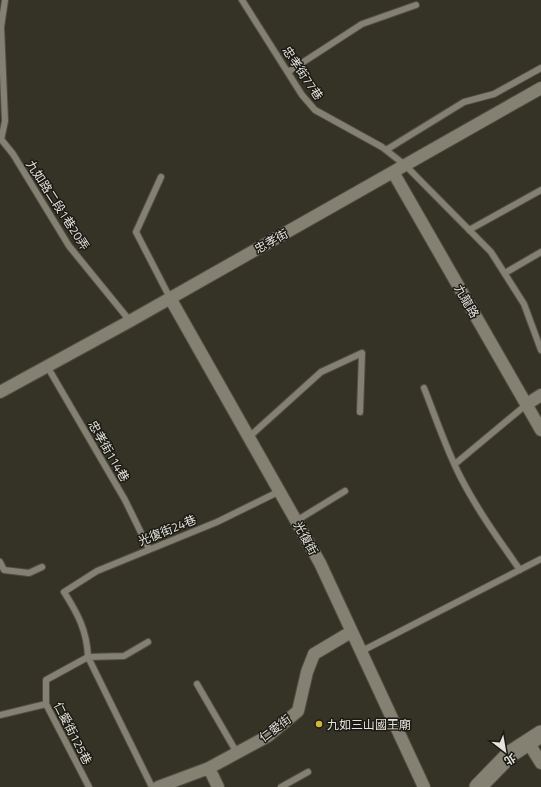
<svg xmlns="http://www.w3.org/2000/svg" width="541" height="787" font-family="'Titillium Web','Noto Sans TC',sans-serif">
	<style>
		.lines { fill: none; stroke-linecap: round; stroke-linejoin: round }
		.lane-casing { stroke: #514f44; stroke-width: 8 }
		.street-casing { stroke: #514f44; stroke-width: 14 }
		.secondary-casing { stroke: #514f44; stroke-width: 19 }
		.lane { stroke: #848173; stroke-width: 6 }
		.street { stroke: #848173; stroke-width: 12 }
		.secondary { stroke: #848173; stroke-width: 17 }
		.poi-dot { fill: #d2b736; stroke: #1b1a14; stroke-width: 1.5 }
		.labels { text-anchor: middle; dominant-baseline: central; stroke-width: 3; stroke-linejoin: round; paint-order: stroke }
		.street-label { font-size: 12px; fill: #e5e4dc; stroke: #1b1a14 }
		.poi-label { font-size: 12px; fill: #e5e4dc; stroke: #1b1a14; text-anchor: start }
	</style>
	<rect width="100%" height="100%" fill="#353226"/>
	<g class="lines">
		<g class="lane-casing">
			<path id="lane" d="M 242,0 L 302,95 L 315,110 L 382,147 L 405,165 L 491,252 L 524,304 L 541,350
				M 288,72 L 362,24 L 416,5
				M 0,138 L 13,154 L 69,246 L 130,321
				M 1,140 L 5,121 L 1,27 L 5,0
				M 386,150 L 464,102 L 494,94 L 541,68
				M 161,177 L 136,232 L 170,298
				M 469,230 L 541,190
				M 505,273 L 541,252
				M 47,366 L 125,500 L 149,549
				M 424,388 C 436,418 446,449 461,478 C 478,511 499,540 520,570
				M 249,437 L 321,372 L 362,353 L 360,412
				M 455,464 L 527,404
				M 296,521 L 345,491
				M 0,562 L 4,570 L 29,573 L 42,567
				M 360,652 L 541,559
				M 197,684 L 237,753
				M 0,715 L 46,704
				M 89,787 L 46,704 L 46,680 L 88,657 L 124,656 L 148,642
				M 152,787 L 88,657 C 87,631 78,614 64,592 L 97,571 L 217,522 L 280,491
				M 281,787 L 308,772"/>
		</g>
		<g class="street-casing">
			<path id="street" d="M 393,172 L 541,430
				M 170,298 L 320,563 L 424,787
				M 0,392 L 130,321 L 541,88
				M 527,404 L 541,395
				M 528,742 L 541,763
				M 209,768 L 218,787
				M 158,787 L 209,768 L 268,736 L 298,711 L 307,672 L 314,654 L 351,632"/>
		</g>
		<g class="secondary-casing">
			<path id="secondary" d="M 478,787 L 510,754 L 541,734"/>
		</g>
		<use href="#lane" class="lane"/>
		<use href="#street" class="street"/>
		<use href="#secondary" class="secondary"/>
	</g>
	<circle class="poi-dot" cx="319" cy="724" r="4"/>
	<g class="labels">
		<g class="street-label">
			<text transform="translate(303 73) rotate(56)">忠孝街77巷</text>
			<text transform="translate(58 205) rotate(57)">九如路二段1巷20弄</text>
			<text transform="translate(271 241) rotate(-29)">忠孝街</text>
			<text transform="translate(467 301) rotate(60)">九龍路</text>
			<text transform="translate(109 451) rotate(60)">忠孝街114巷</text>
			<text transform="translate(167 530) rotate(-22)">光復街24巷</text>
			<text transform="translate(306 538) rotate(61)">光復街</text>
			<text transform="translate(275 728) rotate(-37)">仁愛街</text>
			<text transform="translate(73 733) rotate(63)">仁愛街125巷</text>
		</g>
		<g class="poi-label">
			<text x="327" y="724">九如三山國王廟</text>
		</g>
	</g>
	<g transform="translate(505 751) rotate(149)" stroke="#1b1a14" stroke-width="3" paint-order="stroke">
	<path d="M0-3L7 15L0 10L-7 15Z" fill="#e5e4dc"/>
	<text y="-6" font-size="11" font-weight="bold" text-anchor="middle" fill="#e5e4dc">北</text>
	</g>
</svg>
